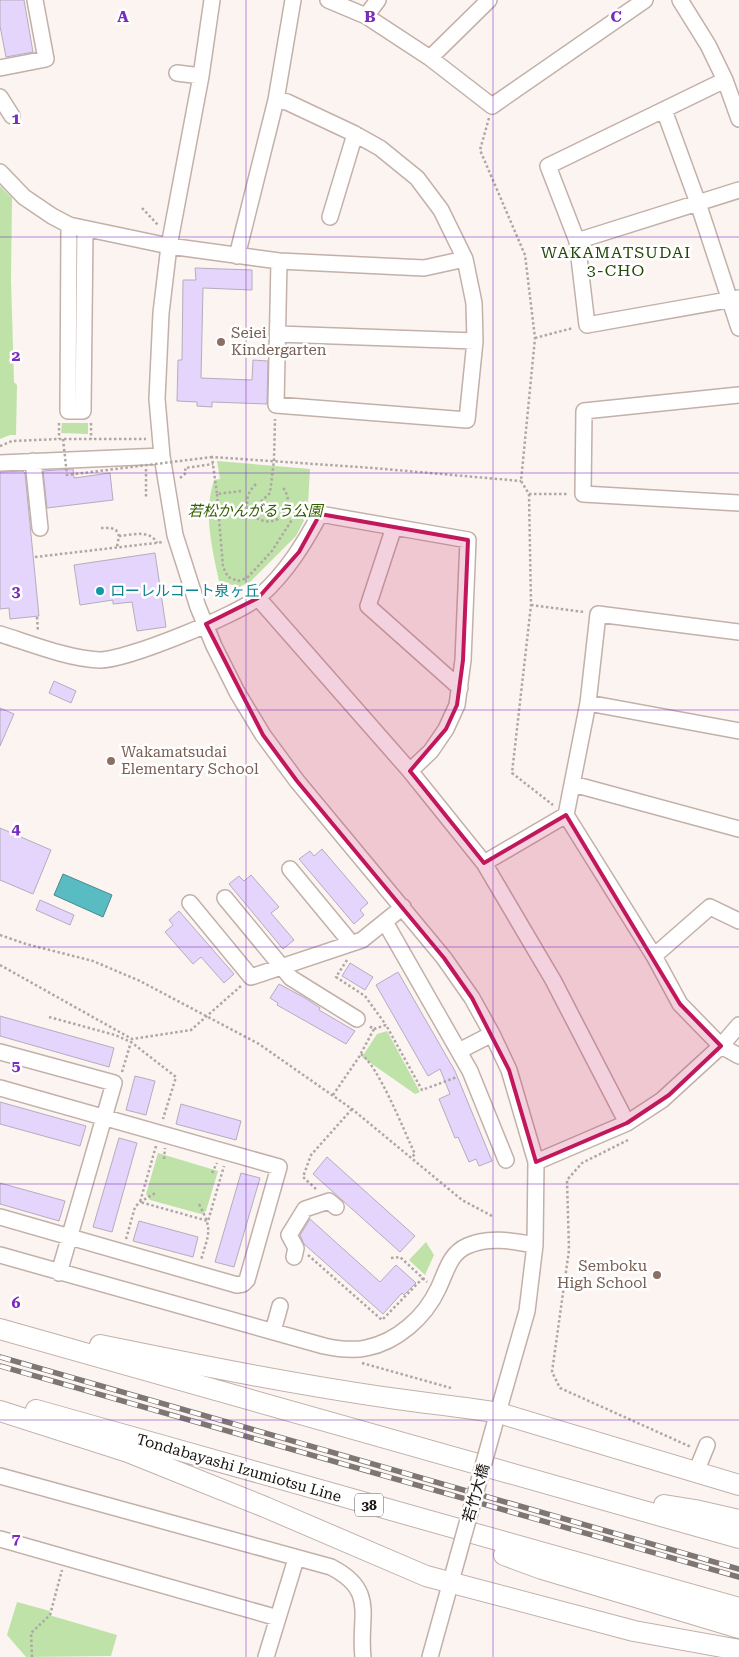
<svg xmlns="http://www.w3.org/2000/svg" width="739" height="1657" font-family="'Roboto Serif','Noto Sans JP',serif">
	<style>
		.green { fill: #bee2a7 }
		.water { fill: #59bcc2; stroke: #468a8d }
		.building { fill: #e5d4fb; stroke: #b4adbd }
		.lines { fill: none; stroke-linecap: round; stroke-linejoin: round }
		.minor-casing { stroke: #c2b0a9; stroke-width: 18 }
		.major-casing { stroke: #c2b0a9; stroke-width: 22 }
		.path { stroke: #afa7a4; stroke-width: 2.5; stroke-dasharray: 2.5 2.5; stroke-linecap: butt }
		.minor { stroke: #fff; stroke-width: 15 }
		.major { stroke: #fff; stroke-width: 20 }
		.rail-casing { stroke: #7d7673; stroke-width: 5.5 }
		.rail { stroke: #fff; stroke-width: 4; stroke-dasharray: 11; stroke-linecap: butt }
		.minor-bridge-casing { stroke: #c2b0a9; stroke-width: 18; stroke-linecap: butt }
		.path-bridge { stroke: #afa7a4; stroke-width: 2.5; stroke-dasharray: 2.5 2.5; stroke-linecap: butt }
		.minor-bridge { stroke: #fff; stroke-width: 15 }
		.marked { fill: #c2185b; fill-opacity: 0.2; stroke: #c2185b; stroke-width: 4; stroke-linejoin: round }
		.grid { fill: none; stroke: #7b2cbf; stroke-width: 1; stroke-opacity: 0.55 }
		.education-dot { fill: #8d6e63; stroke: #fff; stroke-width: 2 }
		.culture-dot { fill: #0f9aa8; stroke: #fff; stroke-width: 2 }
		.labels { text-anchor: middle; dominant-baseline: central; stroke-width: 5; stroke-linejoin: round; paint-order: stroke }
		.shield { fill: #fff; stroke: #5f5a58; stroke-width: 1 }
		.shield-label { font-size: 14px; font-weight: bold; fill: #1a1411 }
		.education-label { font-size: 15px; fill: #785e54; stroke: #fff; text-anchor: start }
		.park-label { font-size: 15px; font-style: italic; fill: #335e01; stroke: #fff }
		.culture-label { font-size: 15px; fill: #0d838f; stroke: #fff; text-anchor: start }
		.street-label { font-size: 15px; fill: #1a1411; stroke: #fff }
		.neighbourhood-label { font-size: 16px; letter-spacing: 1px; fill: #254907; stroke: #fff }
		.grid-label { font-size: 16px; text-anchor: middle; font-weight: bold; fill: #7b2cbf; stroke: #fff; stroke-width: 5; stroke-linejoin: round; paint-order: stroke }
	</style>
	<rect width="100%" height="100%" fill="#fcf4f1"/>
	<path class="green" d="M 0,186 L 12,198 L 11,280 L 14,382 L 17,385 L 16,435 L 10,435 L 0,439 Z
		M 62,423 L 88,423 L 88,434 L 61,433 Z
		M 217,461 L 310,469 L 308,504 L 311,507 L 296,536 L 250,582 L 239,587 L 219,581 C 212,548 203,513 214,480 L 220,479 Z
		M 387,1031 L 420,1092 L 415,1094 L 362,1057 L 377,1034 Z
		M 158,1153 L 218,1171 L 206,1211 L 201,1214 L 150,1200 L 146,1194 Z
		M 426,1242 L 434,1255 L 425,1275 L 409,1260 Z
		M 17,1602 L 50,1611 L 49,1615 L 117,1635 L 111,1656 L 26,1657 L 7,1635 Z"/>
	<path class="water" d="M 63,874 L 112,895 L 103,917 L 54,895 Z"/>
	<path class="building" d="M 0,0 L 24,0 L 33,52 L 6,57 L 0,26 Z
		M 195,268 L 252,270 L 252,290 L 203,288 L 201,378 L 252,380 L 253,360 L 268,361 L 267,404 L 212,402 L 212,407 L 197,406 L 197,402 L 177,401 L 178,360 L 182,360 L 183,280 L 196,280 Z
		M 73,469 L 74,478 L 110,473 L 113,500 L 47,508 L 43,471 Z
		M 23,471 L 25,473 L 39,616 L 10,619 L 9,608 L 0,609 L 0,472 Z
		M 155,553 L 166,627 L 137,631 L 132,602 L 113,604 L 113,600 L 80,605 L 74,565 Z
		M 54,681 L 76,691 L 71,703 L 49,693 Z
		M 0,708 L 14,714 L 0,746 Z
		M 0,828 L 51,850 L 33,894 L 0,880 Z
		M 322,849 L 368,903 L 360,910 L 364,915 L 354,924 L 299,859 L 310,851 L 314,856 Z
		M 251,875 L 279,907 L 271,913 L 294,940 L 283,949 L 229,884 L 239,876 L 244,881 Z
		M 40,900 L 74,915 L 70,925 L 36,910 Z
		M 179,911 L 234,974 L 224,983 L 201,957 L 193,964 L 165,932 L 173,925 L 169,920 Z
		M 350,963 L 373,977 L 365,990 L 342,976 Z
		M 398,972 L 455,1071 L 492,1161 L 479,1166 L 476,1159 L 469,1162 L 458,1137 L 455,1138 L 439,1099 L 450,1094 L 440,1069 L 428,1076 L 376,985 Z
		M 279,984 L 305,998 L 320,1008 L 319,1010 L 355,1031 L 346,1044 L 277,1005 L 278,1003 L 270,998 Z
		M 0,1016 L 114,1048 L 109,1067 L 0,1036 Z
		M 135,1076 L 155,1081 L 146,1115 L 126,1110 Z
		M 0,1102 L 86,1126 L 80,1146 L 0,1124 Z
		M 181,1104 L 241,1121 L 236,1140 L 176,1124 Z
		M 119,1138 L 137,1143 L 112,1232 L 93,1227 Z
		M 327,1157 L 415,1236 L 400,1252 L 313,1174 Z
		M 241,1173 L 260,1178 L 234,1267 L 215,1262 Z
		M 0,1183 L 65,1201 L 59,1221 L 0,1204 Z
		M 310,1219 L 380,1282 L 396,1265 L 416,1283 L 404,1295 L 402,1293 L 383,1314 L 304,1244 L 300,1235 Z
		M 139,1221 L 198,1237 L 193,1257 L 133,1241 Z"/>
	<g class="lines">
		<g class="minor-casing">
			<path id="minor" d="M 212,0 L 201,76 L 169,246 L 161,313 L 157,399 L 162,456 L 175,535 L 198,607 L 214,646 L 237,692 L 263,735 L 297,781 L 444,958 L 472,998 L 492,1034 L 509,1070 L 536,1162 L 535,1245 L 527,1311 L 493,1430
				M 328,0 L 366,16 L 430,58 L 492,106 L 645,0
				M 680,0 L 708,45 L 725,80 L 548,166 L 577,241 L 587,325 L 739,298
				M 366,16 L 378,0
				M 430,58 L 489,0
				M 0,68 L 46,59 L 35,0
				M 177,73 L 201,76
				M 725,80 L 739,119
				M 0,97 L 12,116
				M 276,100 L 287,102 L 355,134 L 380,148 L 417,178 L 441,210 L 465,259 L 474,303 L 475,341 L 467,420 L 276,405 L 279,261
				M 664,110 L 698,203 L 739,328
				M 0,172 L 24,197 L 52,216 L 69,225 L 169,246 L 279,261 L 424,268 L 465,259
				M 330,217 L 355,134
				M 69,225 L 68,411 L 83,411 L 85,229
				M 577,241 L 739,190
				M 237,256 L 276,100 L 293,0
				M 278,334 L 475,341
				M 739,395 L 584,411 L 583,494 L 739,503
				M 33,461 L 40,528
				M 0,463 L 162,456
				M 394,527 L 368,606 L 460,688
				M 258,598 L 410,771 L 484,863 L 553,980 L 627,1123
				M 0,634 C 29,643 69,659 99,660 C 125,661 240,614 260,596 C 286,573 304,544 320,514 L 468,540 L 463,660 L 457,705 L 446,729 L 431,751 L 410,771
				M 588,703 L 739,731
				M 573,784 L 739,829
				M 566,815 L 654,956 L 680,1004 L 721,1046 L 739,1056
				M 484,863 L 566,815 L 588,703 L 598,614 L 739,632
				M 290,869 L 347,938 L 349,944
				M 225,898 L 291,978 L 357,1019
				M 190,903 L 251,977 L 362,940 L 403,907
				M 385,922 L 470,1071 L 506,1160
				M 654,956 L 710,907 L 739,921
				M 459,1051 L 492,1034
				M 0,1052 L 114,1083 L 59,1273
				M 0,1088 L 279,1167 L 247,1280 L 243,1284 L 237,1285 L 0,1217
				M 536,1162 L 627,1123 L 662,1100 L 721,1046 L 739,1025
				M 0,1255 L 324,1346 C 338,1349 352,1351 366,1348 C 397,1342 425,1317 438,1289 C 446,1273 449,1254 467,1246 C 488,1236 513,1241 535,1245
				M 294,1257 L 296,1248 L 289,1235 L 305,1209 L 329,1201 L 336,1207
				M 273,1331 L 280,1306
				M 696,1472 L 707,1445
				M 0,1476 L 331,1567 C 378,1591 358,1617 363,1657
				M 0,1539 L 278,1618
				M 266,1657 L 296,1559
				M 430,1657 L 458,1556"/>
		</g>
		<g class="major-casing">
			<path id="major" d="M 0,1329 L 739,1538
				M 100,1345 C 198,1365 298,1385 397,1399 C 431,1404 465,1407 499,1413 L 739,1485
				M 36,1410 L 739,1608
				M 0,1411 L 128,1452 L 265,1507 L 426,1576 L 634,1631 L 739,1650
				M 664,1505 L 695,1510 L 739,1520
				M 504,1555 L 542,1569 L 739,1628"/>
		</g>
		<path class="path" d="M 489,118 L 480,150 L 525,255 L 535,338 L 521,481 L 529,494 L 531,605 L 512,773 L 553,805
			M 142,208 L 158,225
			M 535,338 L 573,328
			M 59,423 L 59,439
			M 91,423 L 91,439
			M 0,446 L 12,441 L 59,439 L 146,439
			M 146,469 L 146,498
			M 180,478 L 186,473 L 185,468 L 213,464
			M 256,484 C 228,511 274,538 286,509 C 290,500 287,493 282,486
			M 241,491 L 217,494 L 212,457 L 373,468 L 521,481
			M 217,494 L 223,567 L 228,577 L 238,581 L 247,578 L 272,551 L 295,515 L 285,511
			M 529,494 L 569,494
			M 250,512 L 270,493 L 274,460 L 275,419
			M 101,528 L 111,528 L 116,530 L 119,536 L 117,547
			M 119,536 C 132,535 150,529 157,543
			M 35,557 L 164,542
			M 531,605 L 584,612
			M 37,617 L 38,632
			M 0,935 L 26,944 L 93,961 L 140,981 L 259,1044 L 352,1109 L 462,1200 L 492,1216
			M 347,960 L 336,977 L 365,996 L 386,1025
			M 0,965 L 132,1039 L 191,1030 L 242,985
			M 49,1017 L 115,1035 L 131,1042 L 176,1077 L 163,1119
			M 374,1029 L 386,1025 L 422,1090 L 457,1077
			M 361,1054 C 379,1067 404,1131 415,1154 L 411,1158
			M 122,1072 L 131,1042
			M 333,1095 L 359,1057 L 374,1029 L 369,1026
			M 628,1140 L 582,1163 L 567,1180 L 569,1250 L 552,1372 L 560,1388 L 691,1447
			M 156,1146 L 140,1202 L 208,1221 L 224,1166
			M 164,1159 L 165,1148
			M 212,1173 L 217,1163
			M 316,1189 L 303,1177 L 311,1155 L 352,1109
			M 199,1204 C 213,1231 209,1232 201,1260
			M 126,1239 L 135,1207 L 140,1202 L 157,1192
			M 308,1255 L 382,1320 L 423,1278
			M 391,1258 L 400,1257 L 427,1282
			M 362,1363 L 451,1388
			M 32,1657 L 31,1633 L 50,1615 L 62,1570"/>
		<use href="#minor" class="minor"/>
		<use href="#major" class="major"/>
		<g class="rail-casing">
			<path id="rail" d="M 0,1357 L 739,1569
				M 0,1366 L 739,1577"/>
		</g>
		<use href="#rail" class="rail"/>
		<g class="minor-bridge-casing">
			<path id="minor-bridge" d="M 458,1556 L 493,1430"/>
		</g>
		<path class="path-bridge" d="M 63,439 L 67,475 L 212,457"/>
		<use href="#minor-bridge" class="minor-bridge"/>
	</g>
	<path class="marked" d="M 320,514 L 468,540 L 463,660 L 457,705 L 446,729 L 410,771 L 484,863 L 566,815 L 680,1004 L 721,1046 L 669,1095 L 627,1123 L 536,1162 L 509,1070 L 472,998 L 444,958 L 297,781 L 263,735 L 206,624 L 258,598 L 299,552 Z"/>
	<path class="grid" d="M 246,0 L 246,1657M 493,0 L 493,1657M 0,237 L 739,237M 0,473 L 739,473M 0,710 L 739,710M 0,947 L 739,947M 0,1184 L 739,1184M 0,1420 L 739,1420"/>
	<g class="education-dot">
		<circle cx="221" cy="342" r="5"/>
		<circle cx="111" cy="761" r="5"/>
		<circle cx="657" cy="1275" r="5"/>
	</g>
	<circle class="culture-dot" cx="100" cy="591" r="5"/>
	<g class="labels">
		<rect class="shield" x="355" y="1493.5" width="28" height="23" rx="4"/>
		<g class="shield-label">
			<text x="369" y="1505">38</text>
		</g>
		<g class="education-label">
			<text x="231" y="333">Seiei<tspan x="231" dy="17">Kindergarten</tspan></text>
			<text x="121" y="752">Wakamatsudai<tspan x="121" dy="17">Elementary School</tspan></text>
			<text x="647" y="1266" text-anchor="end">Semboku<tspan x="647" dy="17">High School</tspan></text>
		</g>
		<g class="park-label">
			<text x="255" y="511">若松かんがるう公園</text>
		</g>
		<g class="culture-label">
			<text x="110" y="591">ローレルコート泉ヶ丘</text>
		</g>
		<g class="street-label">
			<text transform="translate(239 1468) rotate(16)">Tondabayashi Izumiotsu Line</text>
			<text transform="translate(476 1493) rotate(-74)">若竹大橋</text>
		</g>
		<g class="neighbourhood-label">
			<text x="616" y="252">WAKAMATSUDAI<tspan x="616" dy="18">3-CHO</tspan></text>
		</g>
	</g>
	<g class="grid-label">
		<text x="123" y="22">A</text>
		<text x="370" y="22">B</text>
		<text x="616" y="22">C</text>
		<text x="16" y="124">1</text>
		<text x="16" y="361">2</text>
		<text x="16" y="597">3</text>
		<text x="16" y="834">4</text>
		<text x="16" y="1071">5</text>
		<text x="16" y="1308">6</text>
		<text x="16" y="1544">7</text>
	</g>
</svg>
